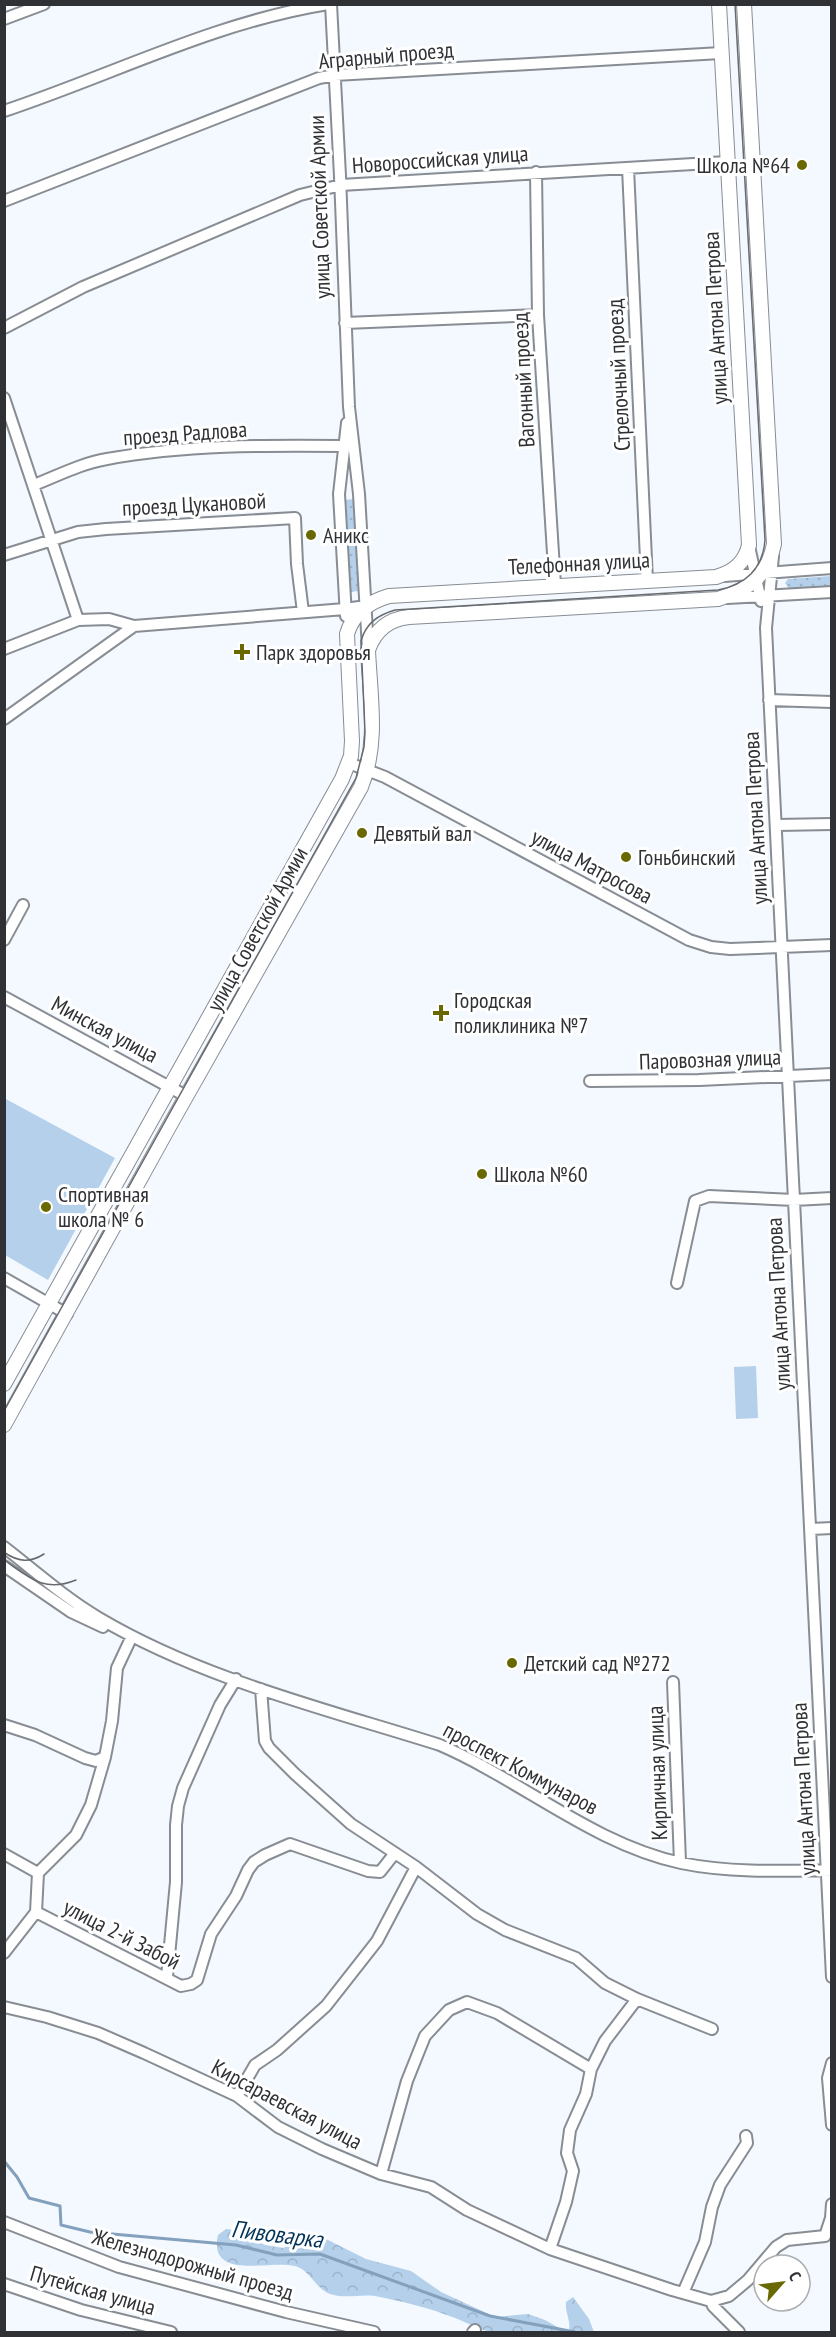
<svg xmlns="http://www.w3.org/2000/svg" width="836" height="2337" font-family="'PT Sans Narrow',sans-serif">
	<style>
		.grass { fill: url(#grass-dots) }
		.forest { fill: url(#forest-crowns) }
		.pitch { fill: #b5d0ea }
		.lines { fill: none; stroke-linecap: round; stroke-linejoin: round }
		.stream { stroke: #83a0bd; stroke-width: 3 }
		.minor-casing { stroke: #878d93; stroke-width: 14 }
		.major-casing { stroke: #878d93; stroke-width: 16 }
		.minor { stroke: #fff; stroke-width: 10 }
		.major { stroke: #fff; stroke-width: 14 }
		.tram { stroke: #676a6e; stroke-width: 1.5 }
		.poi-dot { fill: #696801; stroke: #fff; stroke-width: 2 }
		.labels { text-anchor: middle; dominant-baseline: central; stroke-width: 6; stroke-linejoin: round; paint-order: stroke }
		.street-label { font-size: 22px; fill: #2f3134; stroke: #fff }
		.poi-label { font-size: 22px; fill: #2f3134; stroke: #fff; text-anchor: start }
		.water-label { font-size: 24px; font-style: italic; fill: #01345a; stroke: #fff }
	</style>
	<defs>
		<pattern id="grass-dots" width="8" height="8" patternUnits="userSpaceOnUse" patternTransform="scale(1.5)"><rect width="8" height="8" fill="#b5d0ea"/><path d="M2 2h.1M6 6h.1" fill="none" stroke="#9cb3c9" stroke-width="1.8" stroke-linecap="round"/></pattern>
		<pattern id="forest-crowns" width="20" height="18" patternUnits="userSpaceOnUse" patternTransform="scale(1.5)"><rect width="20" height="18" fill="#b5d0ea"/><path d="M2 6a3 3 0 1 1 6 0M12 15a3 3 0 1 1 6 0" fill="none" stroke="#9cb3c9"/></pattern>
	</defs>
	<rect width="100%" height="100%" fill="#f3f9fe"/>
	<path class="grass" d="M 353,499 L 359,591 L 351,592 L 346,500 Z
		M 831,576 L 831,586 L 789,589 L 785,583 L 788,579 Z"/>
	<path class="forest" d="M 226,2229 L 234,2230 L 265,2245 L 283,2248 L 308,2238 L 326,2239 L 366,2259 L 411,2271 L 441,2292 L 495,2317 L 528,2314 L 545,2320 L 561,2329 L 569,2331 C 571,2320 565,2313 566,2302 L 573,2297 L 589,2319 L 594,2332 C 571,2332 548,2332 525,2332 C 515,2332 503,2334 493,2332 C 481,2331 466,2322 455,2318 C 430,2308 401,2301 375,2296 C 360,2294 344,2299 330,2294 C 315,2288 310,2270 295,2266 C 268,2260 208,2281 218,2235 Z"/>
	<path class="pitch" d="M 4,1098 L 115,1158 L 48,1280 L 5,1255 Z
		M 756,1366 L 758,1418 L 736,1419 L 734,1367 Z"/>
	<g class="lines">
		<path class="stream" d="M 4,2161 L 17,2177 L 29,2198 L 60,2206 L 61,2225 L 90,2232 L 236,2245 L 277,2255 L 320,2254 L 490,2316 L 575,2332"/>
		<g class="minor-casing">
			<path id="minor" d="M 331,4 L 340,176 L 349,407 L 359,494 L 368,649
				M 4,19 L 44,4
				M 4,111 C 112,75 215,22 328,4
				M 628,168 L 647,581
				M 536,172 L 538,315 L 555,585
				M 4,201 L 319,78 L 335,75 L 721,53
				M 345,323 L 538,315
				M 4,328 L 83,287 L 300,195 L 341,185 L 727,162
				M 4,398 L 78,620
				M 34,485 C 57,476 82,463 107,459 C 184,445 266,445 344,446
				M 749,546 L 761,601
				M 4,555 L 78,532 L 106,529 L 295,518 L 297,564 L 303,612
				M 773,556 L 766,628 L 832,1977
				M 724,576 L 832,568
				M 727,598 L 832,592
				M 346,616 L 339,494 L 347,423
				M 4,649 L 78,620 L 109,619 L 134,626 L 345,609 L 366,606
				M 769,700 L 832,702
				M 4,719 L 134,626
				M 349,763 L 385,777 L 689,940 L 711,947 L 730,949 L 832,945
				M 777,825 L 832,824
				M 4,940 L 23,905
				M 4,997 L 186,1096
				M 590,1081 L 699,1080 L 832,1074
				M 4,1278 L 67,1314
				M 677,1283 L 695,1201 L 709,1196 L 794,1200 L 832,1198
				M 811,1529 L 832,1528
				M 4,1547 C 35,1571 65,1598 99,1618 C 202,1679 326,1709 440,1745 C 521,1780 593,1844 681,1863 C 729,1873 783,1871 832,1870
				M 4,1566 L 71,1612 L 103,1627
				M 673,1682 L 680,1862
				M 261,1689 L 265,1741 L 269,1748 L 295,1774 L 351,1824 L 416,1867 L 477,1914 L 505,1930 L 576,1958 L 605,1983 L 637,1999 L 712,2029
				M 4,1725 L 35,1735 L 85,1758 L 96,1761 L 105,1757 L 112,1721 L 117,1668 L 132,1636
				M 4,1854 L 38,1873
				M 36,1912 L 181,1986 L 191,1984 L 197,1980 L 211,1934 L 236,1896 L 248,1870 L 254,1862 L 265,1855 L 290,1844 L 368,1871 L 380,1872 L 395,1853
				M 4,1953 L 36,1912 L 38,1873 L 76,1835 L 91,1805 L 105,1757
				M 167,1977 L 176,1882 L 176,1825 L 178,1806 L 183,1788 L 220,1705 L 236,1679
				M 4,2007 L 47,2017 L 98,2033 L 144,2053 L 237,2096 L 278,2127 L 322,2149 L 381,2174 L 431,2187 L 467,2210 L 550,2249 L 672,2290 L 711,2301
				M 832,2063 L 828,2078 L 832,2125
				M 237,2096 L 255,2065 L 277,2050 L 326,2006 L 377,1941 L 416,1867
				M 381,2174 L 407,2081 L 425,2036 L 449,2010 L 467,2002 L 497,2013 L 591,2069 L 605,2041 L 637,1999
				M 4,2222 L 119,2267 L 286,2312 L 374,2332
				M 825,2236 L 831,2218 L 832,2204
				M 550,2249 L 566,2202 L 573,2171 L 567,2153 L 570,2130 L 586,2094 L 591,2069
				M 4,2284 L 81,2310 L 171,2332
				M 683,2293 L 705,2242 L 712,2207 L 720,2185 L 747,2143 L 746,2136
				M 473,2332 L 475,2330
				M 739,2332 L 713,2306 L 711,2301 L 729,2296 L 748,2280 L 776,2247 L 787,2240 L 825,2236"/>
		</g>
		<g class="major-casing">
			<path id="major" d="M 4,1384 L 342,779 L 351,756 L 352,741 L 347,634 C 353,613 368,602 389,596 L 716,577 C 733,572 745,563 749,545 L 719,4
				M 4,1425 L 170,1125 L 361,787 C 379,743 370,696 368,650 C 375,630 388,619 409,617 L 718,599 C 748,590 768,576 774,544 L 744,4"/>
		</g>
		<use href="#minor" class="minor"/>
		<use href="#major" class="major"/>
		<path class="tram" d="M 4,1411 L 356,778 L 364,747 L 365,732 L 361,641 C 366,623 378,615 395,610 L 718,590 C 745,585 763,569 765,540 L 735,4
			M 5,1553 C 19,1562 30,1563 44,1554
			M 4,1560 C 30,1578 44,1593 76,1580"/>
	</g>
	<g class="poi-dot">
		<circle cx="802" cy="165" r="6"/>
		<circle cx="311" cy="535" r="6"/>
		<path d="M239 643h6v6h6v6h-6v6h-6v-6h-6v-6h6z"/>
		<circle cx="362" cy="833" r="6"/>
		<circle cx="626" cy="857" r="6"/>
		<path d="M438 1004h6v6h6v6h-6v6h-6v-6h-6v-6h6z"/>
		<circle cx="482" cy="1174" r="6"/>
		<circle cx="46" cy="1207" r="6"/>
		<circle cx="512" cy="1663" r="6"/>
	</g>
	<g class="labels">
		<g class="street-label">
			<text transform="translate(386 55) rotate(-5)">Аграрный проезд</text>
			<text transform="translate(440 159) rotate(-4)">Новороссийская улица</text>
			<text transform="translate(319 207) rotate(-92)">улица Советской Армии</text>
			<text transform="translate(715 318) rotate(-93)">улица Антона Петрова</text>
			<text transform="translate(618 375) rotate(-93)">Стрелочный проезд</text>
			<text transform="translate(523 380) rotate(-93)">Вагонный проезд</text>
			<text transform="translate(185 433) rotate(-4)">проезд Радлова</text>
			<text transform="translate(194 504) rotate(-3)">проезд Цукановой</text>
			<text transform="translate(579 563) rotate(-3)">Телефонная улица</text>
			<text transform="translate(755 818) rotate(-93)">улица Антона Петрова</text>
			<text transform="translate(592 866) rotate(28)">улица Матросова</text>
			<text transform="translate(257 929) rotate(-61)">улица Советской Армии</text>
			<text transform="translate(105 1029) rotate(28)">Минская улица</text>
			<text transform="translate(710 1059) rotate(-2)">Паровозная улица</text>
			<text transform="translate(778 1304) rotate(-93)">улица Антона Петрова</text>
			<text transform="translate(521 1768) rotate(28)">проспект Коммунаров</text>
			<text transform="translate(657 1773) rotate(-92)">Кирпичная улица</text>
			<text transform="translate(803 1789) rotate(-93)">улица Антона Петрова</text>
			<text transform="translate(122 1934) rotate(27)">улица 2-й Забой</text>
			<text transform="translate(287 2104) rotate(28)">Кирсараевская улица</text>
			<text transform="translate(193 2264) rotate(16)">Железнодорожный проезд</text>
			<text transform="translate(93 2290) rotate(16)">Путейская улица</text>
		</g>
		<g class="poi-label">
			<text x="790" y="165" text-anchor="end">Школа №64</text>
			<text x="323" y="535">Аникс</text>
			<text x="256" y="652">Парк здоровья</text>
			<text x="374" y="833">Девятый вал</text>
			<text x="638" y="857">Гоньбинский</text>
			<text x="454" y="1000">Городская<tspan x="454" dy="25">поликлиника №7</tspan></text>
			<text x="494" y="1174">Школа №60</text>
			<text x="58" y="1194">Спортивная<tspan x="58" dy="25">школа № 6</tspan></text>
			<text x="524" y="1663">Детский сад №272</text>
		</g>
		<g class="water-label">
			<text transform="translate(277 2234) rotate(7)">Пивоварка</text>
		</g>
	</g>
	<rect width="836" height="2337" fill="none" stroke="#2f3134" stroke-width="12"/>
	<g transform="translate(782 2283) rotate(62)"><circle r="28" fill="#ffffff" stroke="#acadae" stroke-width="1.5"/>
	<path d="M0-4.5L10 22L0 15L-10 22Z" fill="#696801"/>
	<text y="-9" font-size="16" font-weight="bold" text-anchor="middle" fill="#2f3134">С</text>
	</g>
</svg>
